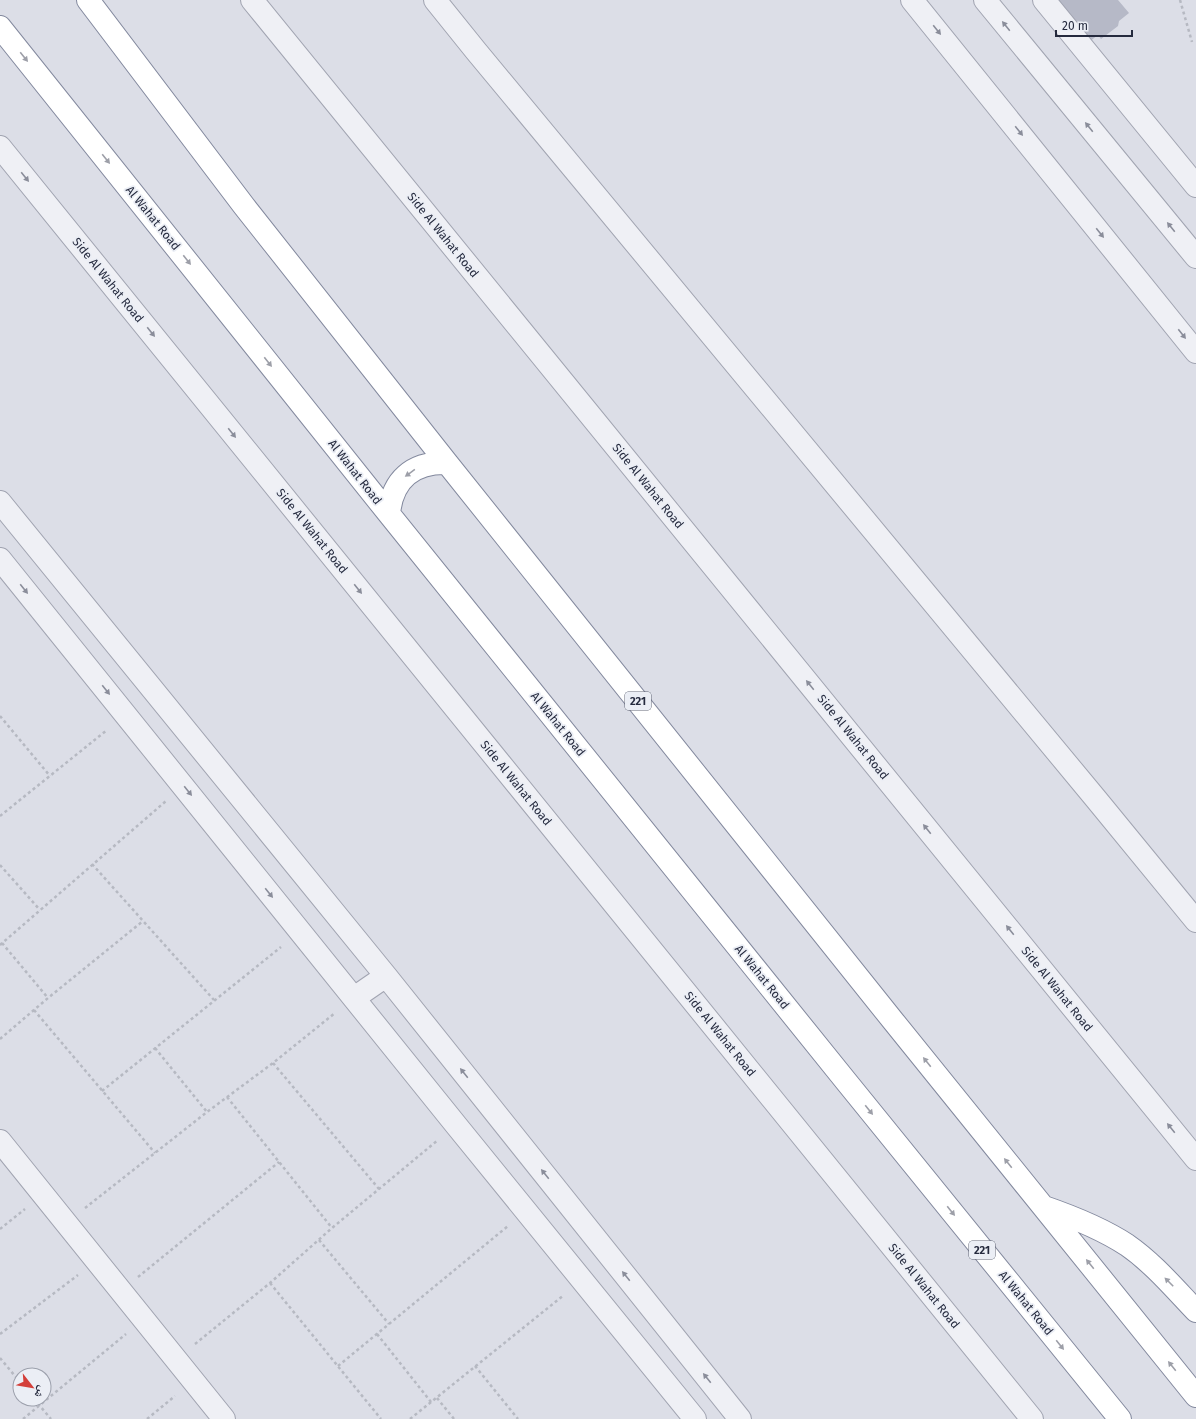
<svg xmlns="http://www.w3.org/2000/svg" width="1196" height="1419" font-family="'Fira Sans','Noto Naskh Arabic',sans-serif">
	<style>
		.building { fill: #b6b9c7 }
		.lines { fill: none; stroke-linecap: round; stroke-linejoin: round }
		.minor-casing { stroke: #a1a4b1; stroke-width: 24 }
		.tertiary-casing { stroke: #a1a4b1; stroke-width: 24 }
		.trunk-casing { stroke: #83899e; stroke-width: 24 }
		.path { stroke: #b6b9c2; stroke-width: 2.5; stroke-dasharray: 3 3; stroke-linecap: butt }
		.minor { stroke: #eff0f5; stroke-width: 22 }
		.tertiary { stroke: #eff0f5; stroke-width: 22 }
		.trunk { stroke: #fff; stroke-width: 22 }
		.oneway { fill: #8a8d9a }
		.oneway2 { fill: #9d9fa8 }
		.labels { text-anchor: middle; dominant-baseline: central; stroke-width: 3.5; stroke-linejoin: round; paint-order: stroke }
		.shield { fill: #ebeef5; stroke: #606575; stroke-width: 1 }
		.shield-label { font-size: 11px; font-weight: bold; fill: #252a3e }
		.street-label { font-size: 12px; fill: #252a3e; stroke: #ebeef5 }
	</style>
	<rect width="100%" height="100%" fill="#dcdee7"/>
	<path class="building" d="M 1055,0 L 1118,0 L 1129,13 L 1119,21 L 1118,26 L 1101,39 L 1098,35 L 1089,42 Z"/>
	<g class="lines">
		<g class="minor-casing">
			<path id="minor" d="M 435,0 L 476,51 L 1096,799 L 1196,921
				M 1044,0 L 1196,186
				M 0,502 L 386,976 L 740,1419
				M 0,559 L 456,1125 L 695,1419
				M 354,998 L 386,976
				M 0,1141 L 224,1419"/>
		</g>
		<g class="tertiary-casing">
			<path id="tertiary" d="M 252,0 L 1196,1159
				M 912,0 L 1196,352
				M 985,0 L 1196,257
				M 0,147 L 1032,1419"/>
		</g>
		<g class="trunk-casing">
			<path id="trunk" d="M 88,0 L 244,206 L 447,463 L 894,1022 L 1196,1396
				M 0,27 L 389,514 L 845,1080 L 1120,1419
				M 389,514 C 392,480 412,462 447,463
				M 1044,1207 C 1073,1217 1101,1228 1127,1245 C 1153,1263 1174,1288 1196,1311"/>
		</g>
		<path class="path" d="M 1180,0 L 1192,42
			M 0,716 L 50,776
			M 0,816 L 107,730
			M 92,864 L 214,1000
			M 0,865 L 40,910
			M 2,943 L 48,998
			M 0,945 L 166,801
			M 34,1010 L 155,1153
			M 0,1039 L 48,998 L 143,921
			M 155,1048 L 207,1112
			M 273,1063 L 379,1189
			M 102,1091 L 281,947
			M 227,1097 L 332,1228
			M 85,1208 L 207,1112 L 273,1063 L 335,1013
			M 0,1229 L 25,1209
			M 319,1240 L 389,1324
			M 138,1277 L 279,1162
			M 270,1283 L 381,1419
			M 0,1334 L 78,1275
			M 377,1334 L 431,1402
			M 195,1344 L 270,1283 L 332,1228 L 438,1140
			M 0,1358 L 20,1382
			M 338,1366 L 508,1226
			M 475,1366 L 518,1419
			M 437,1398 L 454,1419
			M 34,1399 L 51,1419
			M 23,1419 L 126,1334
			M 147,1419 L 175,1396
			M 410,1419 L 564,1295"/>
		<use href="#minor" class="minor"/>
		<use href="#tertiary" class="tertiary"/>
		<use href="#trunk" class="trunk"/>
	</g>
	<defs><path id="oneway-solid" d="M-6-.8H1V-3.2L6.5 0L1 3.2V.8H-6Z"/></defs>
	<g class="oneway">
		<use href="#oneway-solid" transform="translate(1006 26) rotate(-129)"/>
		<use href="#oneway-solid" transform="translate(937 30) rotate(51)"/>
		<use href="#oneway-solid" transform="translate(1089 127) rotate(-129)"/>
		<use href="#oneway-solid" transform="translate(1019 131) rotate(51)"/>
		<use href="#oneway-solid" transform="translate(25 177) rotate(51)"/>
		<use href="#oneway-solid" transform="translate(1171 227) rotate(-129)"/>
		<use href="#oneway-solid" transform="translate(1100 233) rotate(51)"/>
		<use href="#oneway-solid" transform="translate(151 332) rotate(51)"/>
		<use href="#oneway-solid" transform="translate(1182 334) rotate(52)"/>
		<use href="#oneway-solid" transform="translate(232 433) rotate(51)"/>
		<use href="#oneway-solid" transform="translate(24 589) rotate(51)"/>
		<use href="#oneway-solid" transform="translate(358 589) rotate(51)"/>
		<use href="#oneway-solid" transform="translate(810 685) rotate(-129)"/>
		<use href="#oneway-solid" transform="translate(106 690) rotate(51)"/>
		<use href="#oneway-solid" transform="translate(188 791) rotate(51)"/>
		<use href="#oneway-solid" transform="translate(927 829) rotate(-129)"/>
		<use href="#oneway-solid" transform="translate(269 893) rotate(51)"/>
		<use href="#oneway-solid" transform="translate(1010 930) rotate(-129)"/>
		<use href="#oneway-solid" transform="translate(464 1073) rotate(-129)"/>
		<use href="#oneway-solid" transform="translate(1171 1128) rotate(-129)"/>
		<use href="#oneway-solid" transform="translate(545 1174) rotate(-129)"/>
		<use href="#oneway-solid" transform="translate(626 1276) rotate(-129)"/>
		<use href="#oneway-solid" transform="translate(707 1378) rotate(-129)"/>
	</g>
	<g class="oneway2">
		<use href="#oneway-solid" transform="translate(24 57) rotate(51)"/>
		<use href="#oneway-solid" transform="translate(106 159) rotate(51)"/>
		<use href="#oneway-solid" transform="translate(187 260) rotate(52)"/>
		<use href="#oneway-solid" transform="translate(268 362) rotate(52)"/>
		<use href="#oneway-solid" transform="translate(410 473) rotate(144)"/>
		<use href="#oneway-solid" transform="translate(927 1062) rotate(-129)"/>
		<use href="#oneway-solid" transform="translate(869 1110) rotate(51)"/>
		<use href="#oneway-solid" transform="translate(1008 1163) rotate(-129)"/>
		<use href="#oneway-solid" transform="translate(951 1211) rotate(51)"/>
		<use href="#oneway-solid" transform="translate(1090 1264) rotate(-129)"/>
		<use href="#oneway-solid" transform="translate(1169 1282) rotate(-135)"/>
		<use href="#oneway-solid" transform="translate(1060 1345) rotate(51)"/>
		<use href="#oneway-solid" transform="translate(1172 1366) rotate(-129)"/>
	</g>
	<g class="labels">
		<g class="shield">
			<rect x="625" y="692" width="26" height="18" rx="3"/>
			<rect x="969" y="1241" width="26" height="18" rx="3"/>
		</g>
		<g class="shield-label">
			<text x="638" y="701">221</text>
			<text x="982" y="1250">221</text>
		</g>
		<g class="street-label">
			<text transform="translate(153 218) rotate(51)">Al Wahat Road</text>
			<text transform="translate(443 235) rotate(51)">Side Al Wahat Road</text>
			<text transform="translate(108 280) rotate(51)">Side Al Wahat Road</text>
			<text transform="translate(355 472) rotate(52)">Al Wahat Road</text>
			<text transform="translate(648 486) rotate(51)">Side Al Wahat Road</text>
			<text transform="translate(312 531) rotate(51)">Side Al Wahat Road</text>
			<text transform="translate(558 724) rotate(51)">Al Wahat Road</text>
			<text transform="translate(853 737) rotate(51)">Side Al Wahat Road</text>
			<text transform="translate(516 783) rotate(51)">Side Al Wahat Road</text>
			<text transform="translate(762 977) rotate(51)">Al Wahat Road</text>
			<text transform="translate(1057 989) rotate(51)">Side Al Wahat Road</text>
			<text transform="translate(720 1034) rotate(51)">Side Al Wahat Road</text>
			<text transform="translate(924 1286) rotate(51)">Side Al Wahat Road</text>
			<text transform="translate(1026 1303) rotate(51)">Al Wahat Road</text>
		</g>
	</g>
	<g transform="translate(32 1387) rotate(121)"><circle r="19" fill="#ebeef5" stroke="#9ca0ac"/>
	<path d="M0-3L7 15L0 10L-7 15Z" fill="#d33f3a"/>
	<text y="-6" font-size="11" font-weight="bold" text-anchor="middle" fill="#252a3e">ش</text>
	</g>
	<path d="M1056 30v6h76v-6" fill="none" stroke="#252a3e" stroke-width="2"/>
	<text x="1062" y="30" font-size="12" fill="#252a3e" stroke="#ebeef5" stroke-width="3" paint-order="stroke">20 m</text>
</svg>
